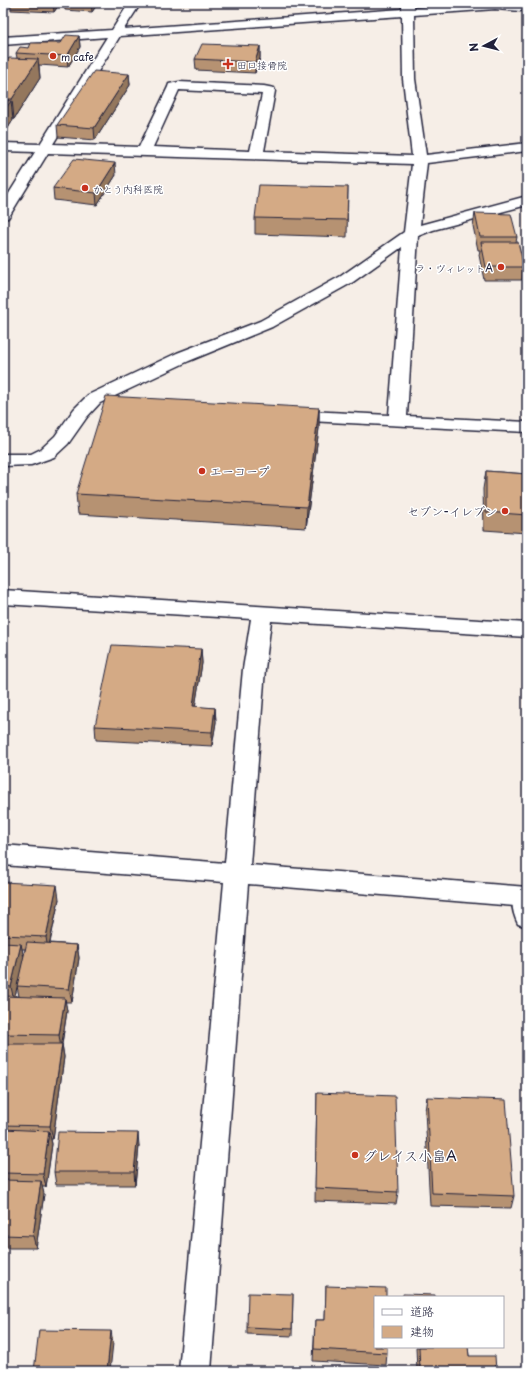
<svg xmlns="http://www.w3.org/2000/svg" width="530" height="1374" font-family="'Playpen Sans','Klee One',sans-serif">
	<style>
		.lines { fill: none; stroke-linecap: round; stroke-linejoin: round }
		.minor-casing { stroke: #22223b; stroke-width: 3 }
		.tertiary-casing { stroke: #22223b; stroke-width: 3 }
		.minor { fill: #fff; fill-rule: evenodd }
		.tertiary { fill: #fff; fill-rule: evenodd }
		.wall { fill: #b69272; stroke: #22223b; fill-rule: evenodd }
		.shaded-wall { fill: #94775d; stroke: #22223b }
		.building { fill: #d4aa85; stroke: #22223b }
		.poi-dot { fill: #c8321e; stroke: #fff; stroke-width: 1.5 }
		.labels { text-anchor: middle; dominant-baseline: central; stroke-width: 3; stroke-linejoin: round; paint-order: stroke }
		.far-poi-label { font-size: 10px; fill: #22223b; stroke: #fff; text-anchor: start }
		.poi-label { font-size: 12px; fill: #22223b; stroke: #fff; text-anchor: start }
		.near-poi-label { font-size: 14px; fill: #22223b; stroke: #fff; text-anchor: start }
	</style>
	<rect width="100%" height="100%" fill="#f6eee7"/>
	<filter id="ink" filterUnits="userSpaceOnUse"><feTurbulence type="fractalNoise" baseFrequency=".025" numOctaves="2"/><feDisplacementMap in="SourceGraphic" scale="8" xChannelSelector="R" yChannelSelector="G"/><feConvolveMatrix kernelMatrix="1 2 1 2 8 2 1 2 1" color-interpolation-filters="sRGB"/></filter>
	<g filter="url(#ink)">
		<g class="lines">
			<g class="minor-casing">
				<path id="minor" d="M 129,3 L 141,3 L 124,29 L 402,9 L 402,3 L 414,3 L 414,8 L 488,3 L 525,5 L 527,7 L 525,9 L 521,11 L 495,9 L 414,15 L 415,79 L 426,155 L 527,143 L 527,151 L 427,163 L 420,225 L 527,196 L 527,205 L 433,230 L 418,236 L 407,416 L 527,422 L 527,432 L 289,420 L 283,419 L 280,415 L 283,411 L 289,410 L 389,415 L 402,247 L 353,282 L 272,327 L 189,361 L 100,403 L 87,417 L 68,444 L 54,457 L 31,465 L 3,466 L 3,454 L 31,454 L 41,449 L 55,436 L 74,409 L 88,395 L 177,353 L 260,321 L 341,276 L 404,232 L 412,164 L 48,153 L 10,215 L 8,218 L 3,219 L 3,203 L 35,152 L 3,151 L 3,143 L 40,144 L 107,37 L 3,45 L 3,37 L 112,30 ZM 402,16 L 403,79 L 412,156 L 264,151 L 275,91 L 274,88 L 264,86 L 179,82 L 169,84 L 168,87 L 139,147 L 53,144 L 120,36 ZM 179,90 L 262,94 L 250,151 L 153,147 Z
					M 524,887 L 527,888 L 527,927 L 518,924 C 513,914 510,901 515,890 Z"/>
			</g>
			<g class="tertiary-casing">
				<path id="tertiary" d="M 3,590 L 527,623 L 527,637 L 271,621 L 265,669 L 250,865 L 527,887 L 527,907 L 248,884 L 211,1371 L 179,1371 L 224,882 L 3,865 L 3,845 L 225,863 L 243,669 L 251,619 L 3,604 Z"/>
			</g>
			<use href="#minor" class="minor"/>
			<use href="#tertiary" class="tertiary"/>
		</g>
		<path class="wall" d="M 11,3 L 60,3 L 54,12 L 11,10 Z
			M 64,3 L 98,3 L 92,12 L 65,10 Z
			M 79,36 L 80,47 L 68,67 L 39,65 L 40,78 L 14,119 L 13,119 L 13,120 L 3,136 L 3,66 L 17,58 L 16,53 L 29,48 L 61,43 Z
			M 260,46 L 260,58 L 255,73 L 196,70 L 195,59 Z
			M 129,74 L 130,85 L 95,140 L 58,137 L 57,125 Z
			M 116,175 L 97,205 L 54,200 L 53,188 Z
			M 348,187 L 347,237 L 255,234 L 255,218 Z
			M 475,213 L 517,237 L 516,242 L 524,267 L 522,280 L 484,280 L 479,255 L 480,250 L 478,250 L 473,226 Z
			M 319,408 L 319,428 L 306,528 L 78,514 L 76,494 Z
			M 486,471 L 527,474 L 527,533 L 484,530 L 483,489 Z
			M 201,649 L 202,663 L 195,707 L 215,708 L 216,722 L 212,746 L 96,740 L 95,726 Z
			M 3,882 L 59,899 L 50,943 L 77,945 L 79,958 L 72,1002 L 65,1002 L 67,1011 L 62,1044 L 64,1057 L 53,1139 L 51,1139 L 52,1144 L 46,1187 L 42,1187 L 44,1194 L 36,1248 L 3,1248 ZM 22,949 L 25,949 L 24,957 ZM 17,986 L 19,996 L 15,996 Z
			M 317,1093 L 398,1192 L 396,1204 L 315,1201 Z
			M 427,1097 L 514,1196 L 511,1208 L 430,1206 L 425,1111 Z
			M 139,1146 L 135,1185 L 56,1185 L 54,1172 Z
			M 326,1286 L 387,1353 L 386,1365 L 313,1361 L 315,1320 L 325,1320 Z
			M 293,1294 L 292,1336 L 247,1334 L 247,1327 Z
			M 416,1347 L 468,1347 L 469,1356 L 496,1371 L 417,1371 Z"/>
		<path class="shaded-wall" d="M 53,3 L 60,3 L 54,12 Z
			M 91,3 L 98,3 L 92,12 Z
			M 79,36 L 80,47 L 68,67 L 67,56 Z
			M 260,46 L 260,58 L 255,73 L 255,62 Z
			M 38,59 L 40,78 L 14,119 L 12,99 Z
			M 129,74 L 130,85 L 95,140 L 94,128 Z
			M 11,101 L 13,120 L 3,136 L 3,112 Z
			M 115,163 L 116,175 L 97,205 L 96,193 Z
			M 319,408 L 319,428 L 306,528 L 307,507 Z
			M 201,649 L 202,663 L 193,720 L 193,706 Z
			M 215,708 L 216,722 L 212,746 L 212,732 Z
			M 57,885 L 59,899 L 48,950 L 46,937 Z
			M 21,944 L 24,958 L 14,1000 L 11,987 Z
			M 77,945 L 79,958 L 72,1002 L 69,989 Z
			M 65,998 L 67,1011 L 61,1049 L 59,1035 Z
			M 62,1044 L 64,1057 L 53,1139 L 50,1126 Z
			M 49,1131 L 52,1144 L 46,1187 L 43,1174 Z
			M 138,1133 L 139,1146 L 135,1185 L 134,1172 Z
			M 41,1181 L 44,1194 L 36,1248 L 33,1236 Z
			M 111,1331 L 113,1343 L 110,1371 L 107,1371 Z"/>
		<path class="building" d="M 66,35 L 79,36 L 67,56 L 16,53 L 20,47 L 29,48 L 31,43 L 61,43 Z
			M 202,44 L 260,46 L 255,62 L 195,59 Z
			M 9,58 L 38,59 L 12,99 L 3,99 L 3,66 Z
			M 94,71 L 129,74 L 94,128 L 57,125 Z
			M 3,100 L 11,101 L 3,112 Z
			M 74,159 L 115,163 L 96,193 L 53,188 Z
			M 259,185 L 348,187 L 347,220 L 255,218 Z
			M 475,213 L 511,214 L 517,237 L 480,237 Z
			M 481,242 L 518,242 L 524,267 L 486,267 Z
			M 106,396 L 319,408 L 307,507 L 76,494 Z
			M 486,471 L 527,474 L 527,515 L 486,512 Z
			M 112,645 L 201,649 L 193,706 L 215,708 L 212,732 L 95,726 Z
			M 3,882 L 57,885 L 46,937 L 3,935 Z
			M 27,942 L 77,945 L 69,989 L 17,986 Z
			M 3,943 L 21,944 L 11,987 L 3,986 Z
			M 3,996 L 65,998 L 59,1035 L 3,1034 Z
			M 3,1044 L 62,1044 L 50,1126 L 3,1125 Z
			M 317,1093 L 395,1096 L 398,1192 L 315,1188 Z
			M 427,1097 L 506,1100 L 514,1196 L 432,1193 Z
			M 3,1129 L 49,1131 L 43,1174 L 3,1173 Z
			M 58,1132 L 138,1133 L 134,1172 L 54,1172 Z
			M 3,1180 L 41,1181 L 33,1236 L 3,1235 Z
			M 326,1286 L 386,1288 L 386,1297 L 375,1297 L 375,1347 L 387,1347 L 387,1353 L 314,1349 L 315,1320 L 325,1320 Z
			M 248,1293 L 293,1294 L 292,1329 L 247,1327 Z
			M 403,1294 L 435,1295 L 435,1297 L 403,1297 Z
			M 39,1330 L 111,1331 L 107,1371 L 34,1371 Z
			M 419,1347 L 468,1347 L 469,1356 L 495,1356 L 496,1371 L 420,1371 Z
			M 314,1369 L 346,1371 L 314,1371 Z"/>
	</g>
	<g class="poi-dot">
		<circle cx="53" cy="56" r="4"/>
		<path d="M226 58h4v4h4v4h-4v4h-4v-4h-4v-4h4z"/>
		<circle cx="85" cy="188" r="4"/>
		<circle cx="501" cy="267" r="4"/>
		<circle cx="202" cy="471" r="4"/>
		<circle cx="505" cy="511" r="4"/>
		<circle cx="355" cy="1155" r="4"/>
	</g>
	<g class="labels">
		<g class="far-poi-label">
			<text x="61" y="56">m cafe</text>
			<text x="237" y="64">田口接骨院</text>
			<text x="93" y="188">かとう内科医院</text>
			<text x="493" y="267" text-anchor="end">ラ・ヴィレットA</text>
		</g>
		<g class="poi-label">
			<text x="210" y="471">エーコープ</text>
			<text x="497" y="511" text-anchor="end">セブン-イレブン</text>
		</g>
		<g class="near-poi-label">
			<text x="363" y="1155">グレイス小畠A</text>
		</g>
	</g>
	<rect width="530" height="1374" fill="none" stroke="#fff" stroke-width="16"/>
	<rect x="8" y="8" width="514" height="1358" fill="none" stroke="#22223b" stroke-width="1.5" filter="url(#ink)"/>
	<rect x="374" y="1296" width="130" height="52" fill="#ffffff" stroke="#a7a7b1"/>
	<rect x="382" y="1309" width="20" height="6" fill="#ffffff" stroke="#a7a7b1"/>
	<text x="410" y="1316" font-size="12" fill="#22223b">道路</text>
	<rect x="382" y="1326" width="20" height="12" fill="#d4aa85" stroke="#a7a7b1"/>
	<text x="410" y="1336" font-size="12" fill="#22223b">建物</text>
	<g transform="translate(484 46) rotate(263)" stroke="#ffffff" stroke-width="3" paint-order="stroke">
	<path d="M0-3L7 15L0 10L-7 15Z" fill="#22223b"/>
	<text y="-6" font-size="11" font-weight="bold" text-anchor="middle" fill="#22223b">N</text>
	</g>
</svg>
